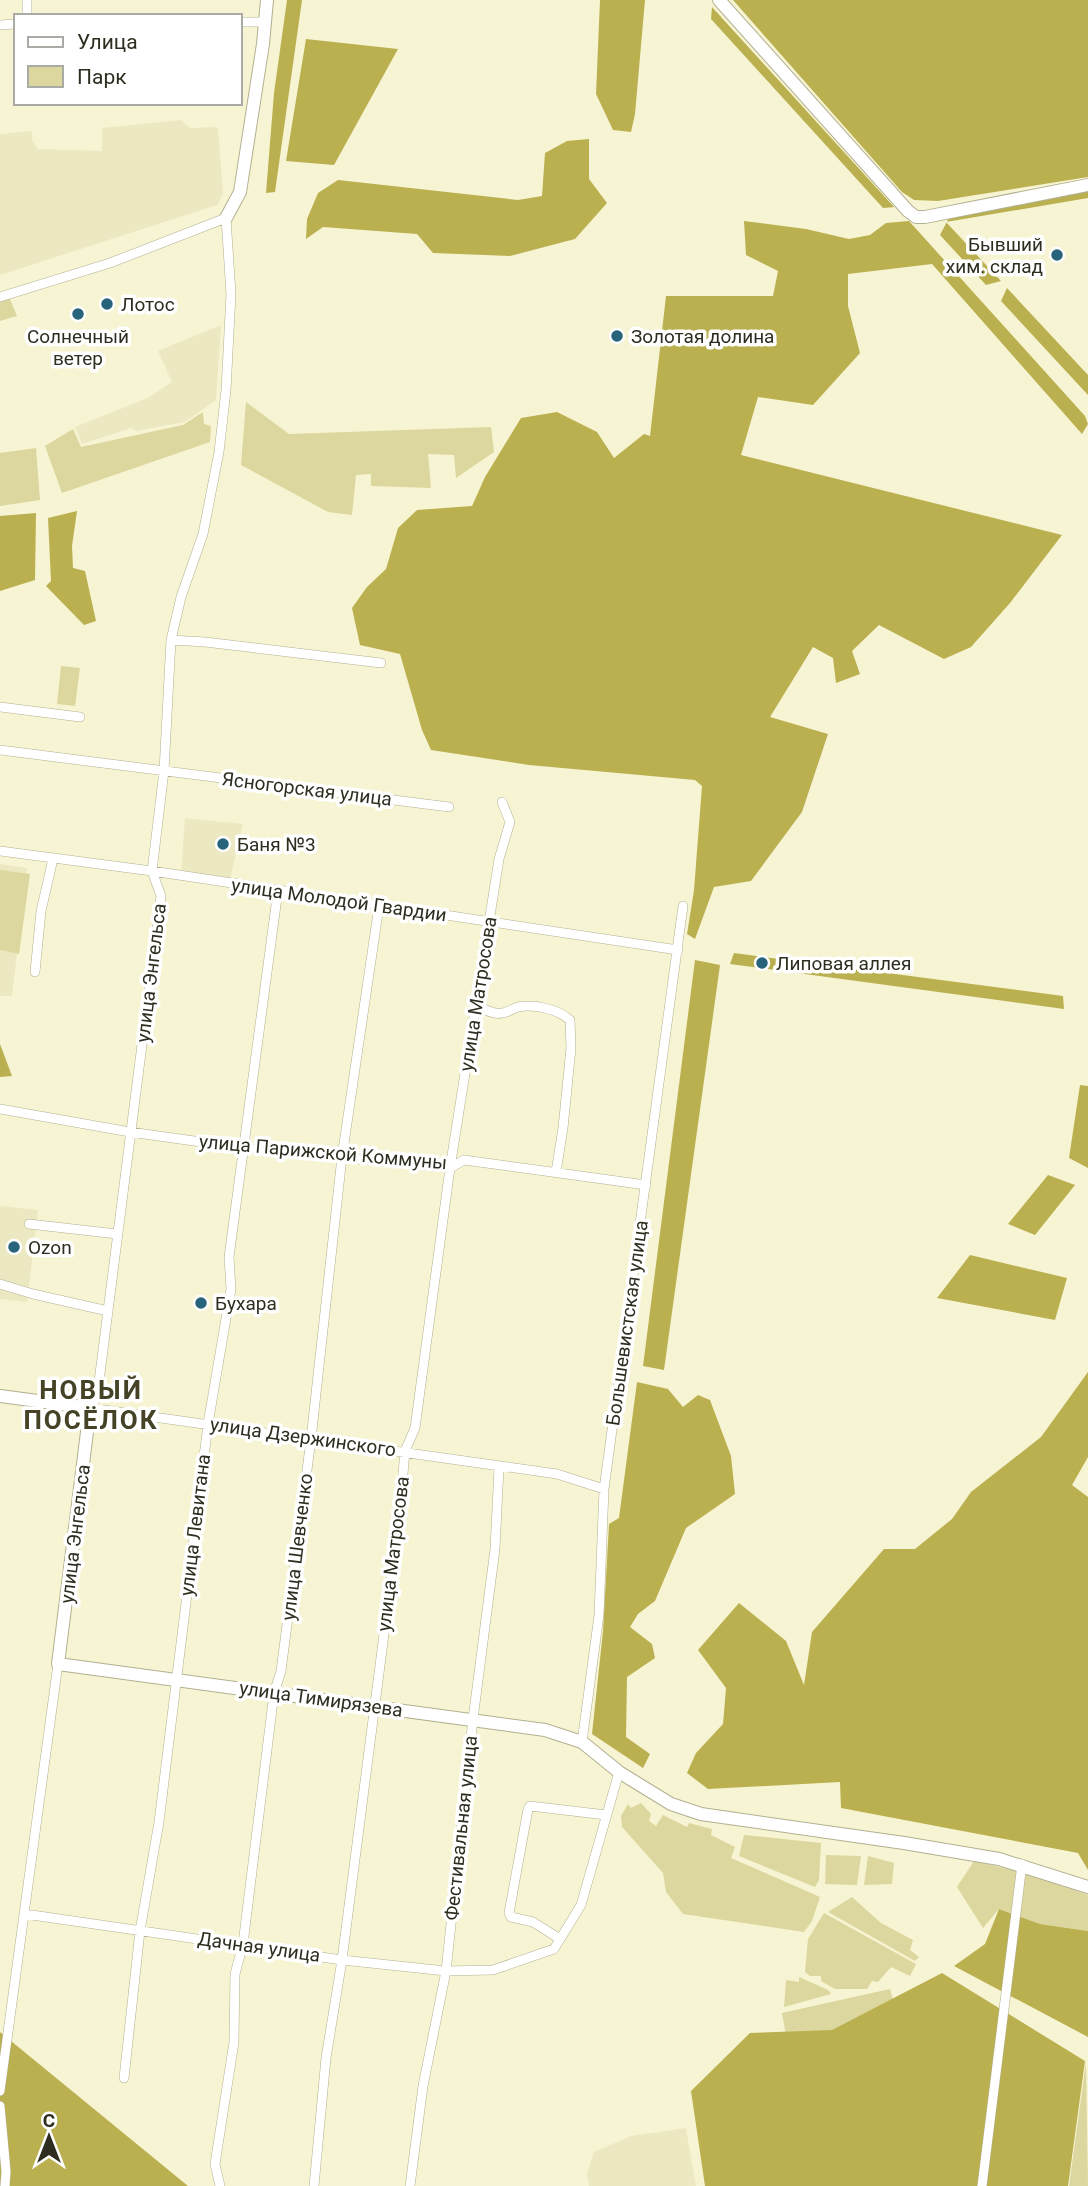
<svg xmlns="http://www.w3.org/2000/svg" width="1088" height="2186" font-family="Roboto,sans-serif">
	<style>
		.built { fill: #ece8c1 }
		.green { fill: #dcd79e }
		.forest { fill: #bbb050 }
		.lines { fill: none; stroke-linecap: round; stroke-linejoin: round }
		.street-casing { stroke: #b3b091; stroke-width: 10 }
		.secondary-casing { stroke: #b3b091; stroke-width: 14 }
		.street { stroke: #fff; stroke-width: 9 }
		.secondary { stroke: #fff; stroke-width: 12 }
		.poi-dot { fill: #27637b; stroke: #fff; stroke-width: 2.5 }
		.labels { text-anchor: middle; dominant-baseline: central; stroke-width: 7; stroke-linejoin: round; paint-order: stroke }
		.poi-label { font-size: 19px; fill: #2e2d20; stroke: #fff; text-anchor: start }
		.street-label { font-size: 19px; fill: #2e2d20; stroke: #fff }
		.district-label { font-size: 26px; font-weight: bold; letter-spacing: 2px; fill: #454226; stroke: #fff }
	</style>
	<rect width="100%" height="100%" fill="#f7f4d3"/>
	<path class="built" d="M 181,120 L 190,128 L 217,127 L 218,129 L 223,194 L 217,205 L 0,275 L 0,134 L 32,131 L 32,140 L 38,149 L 102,151 L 102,128 Z
		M 221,325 L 216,400 L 185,422 L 136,431 L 131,428 L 82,444 L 75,427 L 148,398 L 172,382 L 158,351 Z
		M 185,818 L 243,824 L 230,879 L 181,876 Z
		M 0,864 L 27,868 L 12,996 L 0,996 Z
		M 0,1206 L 38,1210 L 27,1302 L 0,1299 Z
		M 686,2128 L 696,2186 L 589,2186 L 587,2173 L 594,2152 L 631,2136 Z"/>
	<path class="green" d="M 9,297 L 17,316 L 0,321 L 0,299 Z
		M 246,402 L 289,434 L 491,427 L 494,452 L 456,478 L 454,455 L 428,454 L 431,488 L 371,486 L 371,474 L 356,475 L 352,515 L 328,512 L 241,465 Z
		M 203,412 L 204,424 L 211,426 L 210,442 L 62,493 L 45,446 L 73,429 L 81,447 L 183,425 Z
		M 36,448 L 40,500 L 0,506 L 0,453 Z
		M 61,666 L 80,668 L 75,706 L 57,704 Z
		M 0,870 L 30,874 L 19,954 L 0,950 Z
		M 641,1803 L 651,1814 L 649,1821 L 656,1826 L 663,1815 L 687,1827 L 689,1823 L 712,1829 L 711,1835 L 735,1847 L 731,1858 L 820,1897 L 812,1921 L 804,1932 L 683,1914 L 666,1892 L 663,1873 L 622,1827 L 621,1816 L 628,1804 L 631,1808 Z
		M 744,1835 L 821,1843 L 819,1880 L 815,1887 L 739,1856 Z
		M 826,1855 L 861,1856 L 857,1885 L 825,1884 Z
		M 868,1856 L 894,1863 L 892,1884 L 864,1885 Z
		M 974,1861 L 1028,1874 L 1088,1895 L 1088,1931 L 1040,1924 L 999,1909 L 983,1928 L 957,1887 Z
		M 852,1897 L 881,1923 L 913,1940 L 910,1950 L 919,1957 L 915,1961 L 828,1912 Z
		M 824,1913 L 916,1964 L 910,1976 L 891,1967 L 878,1982 L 872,1981 L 867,1989 L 835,1989 L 821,1981 L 821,1976 L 810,1976 L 805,1972 L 808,1939 Z
		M 799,1977 L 828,1990 L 831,1994 L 784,2007 L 786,1980 L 799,1982 Z
		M 890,1989 L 895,2007 L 788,2047 L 782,2013 Z
		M 1086,2062 L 1088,2186 L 1069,2186 Z"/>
	<path class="forest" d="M 287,0 L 302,0 L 275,192 L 266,193 L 274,93 Z
		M 600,0 L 645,0 L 635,114 L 631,132 L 613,130 L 596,94 Z
		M 733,0 L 1088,0 L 1088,177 L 938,201 L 914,200 L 902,192 Z
		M 712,7 L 894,207 L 895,207 L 883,208 L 711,19 Z
		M 306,39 L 398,49 L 334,165 L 286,161 Z
		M 589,139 L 589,179 L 607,203 L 575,239 L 510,256 L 433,253 L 417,234 L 323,227 L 306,239 L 307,219 L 318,193 L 338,180 L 518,200 L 542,196 L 545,153 L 567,141 Z
		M 1088,191 L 1088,198 L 946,222 L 1001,281 L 986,285 L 940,235 L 951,214 Z
		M 744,221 L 806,229 L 849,239 L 870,235 L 886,223 L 909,221 L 1085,416 L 1088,424 L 1082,434 L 932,264 L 848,274 L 848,306 L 860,353 L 813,405 L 758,397 L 741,455 L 1062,535 L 1010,603 L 971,647 L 944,659 L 879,625 L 852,651 L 860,674 L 836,683 L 833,658 L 813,647 L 770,717 L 828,734 L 802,812 L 751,881 L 714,887 L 695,939 L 687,934 L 694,890 L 702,786 L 695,780 L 529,765 L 431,750 L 422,730 L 400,654 L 360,645 L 352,608 L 367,587 L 386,569 L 398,528 L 417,510 L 472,506 L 485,477 L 521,418 L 557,412 L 597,432 L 614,458 L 644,434 L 650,436 L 666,296 L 773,296 L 778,271 L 746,255 Z
		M 1007,288 L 1088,375 L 1088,395 L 1001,301 Z
		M 77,511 L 72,546 L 73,568 L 85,571 L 96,621 L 84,625 L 46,586 L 51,581 L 48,518 Z
		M 36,513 L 35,580 L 0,591 L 0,516 Z
		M 734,953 L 1063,996 L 1064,1009 L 730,964 Z
		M 695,960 L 720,965 L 664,1370 L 643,1366 Z
		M 0,1044 L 12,1076 L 0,1077 Z
		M 1080,1085 L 1088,1086 L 1088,1168 L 1069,1158 Z
		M 1048,1175 L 1075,1185 L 1035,1235 L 1008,1224 Z
		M 970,1255 L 1067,1278 L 1055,1320 L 937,1298 Z
		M 1088,1372 L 1088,1457 L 1072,1485 L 1088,1497 L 1088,1870 L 1078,1853 L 841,1808 L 840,1782 L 708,1789 L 687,1773 L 696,1753 L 723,1724 L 726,1688 L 698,1650 L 739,1603 L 786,1641 L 804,1685 L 812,1632 L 884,1549 L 915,1549 L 952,1519 L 971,1492 L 1041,1437 Z
		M 637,1382 L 668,1389 L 683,1407 L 698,1395 L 710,1400 L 731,1456 L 735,1494 L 686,1528 L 655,1601 L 638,1614 L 630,1627 L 652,1644 L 655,1658 L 627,1677 L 626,1737 L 650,1754 L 643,1768 L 592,1734 L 603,1631 L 609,1524 L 619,1518 Z
		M 999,1909 L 1040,1924 L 1088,1931 L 1088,2037 L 954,1966 L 985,1944 Z
		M 942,1973 L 1085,2061 L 1068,2186 L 705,2186 L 691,2091 L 750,2033 L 832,2030 Z
		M 0,2032 L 188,2186 L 0,2186 Z"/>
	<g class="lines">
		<g class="street-casing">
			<path id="street" d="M 27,16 L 27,0
				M 240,22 L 265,22
				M 0,25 L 16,24
				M 0,297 L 110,263 L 226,218 L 231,294 L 226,390 L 219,452 L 203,534 L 181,597 L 171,640 L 164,771 L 152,871 L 161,896 L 97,1397 L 90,1408 L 557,1474 L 604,1489
				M 171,640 L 205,642 L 381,663
				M 0,707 L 80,717
				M 0,750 L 449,807
				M 0,851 L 152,871 L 678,950
				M 35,972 L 41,911 L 53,859
				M 476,1005 C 484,1009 493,1015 502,1013 C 508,1013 512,1008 518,1007 C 534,1004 558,1009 570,1020 L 571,1048 L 563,1128 L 556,1172
				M 0,1109 L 130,1132 L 244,1148 L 450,1168 L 464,1160 L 646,1185
				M 29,1224 L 117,1234
				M 0,1284 L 33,1294 L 108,1311
				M 582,1742 L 599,1615 L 604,1489 L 683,906
				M 25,1914 L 342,1960 L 446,1971 L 493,1970 L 554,1949 L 581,1905 L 619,1772
				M 560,1939 L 533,1922 L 511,1917 L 509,1913 L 528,1809 L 530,1806 L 606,1815
				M 124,2078 L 140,1931 L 159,1822 L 208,1424 L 231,1289 L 229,1257 L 278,890
				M 0,2091 L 58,1664
				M 0,2106 L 6,2171 L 5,2186
				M 220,2186 L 215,2164 L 234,2042 L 235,1974 L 243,1944 L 274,1693 L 281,1671 L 311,1439 L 342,1157 L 379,906
				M 314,2186 L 326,2058 L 342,1960 L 399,1518 L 405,1451 L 415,1428 L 450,1168 L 499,859 L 510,822 L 502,802
				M 410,2186 L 423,2086 L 446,1971 L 473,1719 L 495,1549 L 499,1468
				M 982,2186 L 1022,1864"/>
		</g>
		<g class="secondary-casing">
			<path id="secondary" d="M 719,0 L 908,211 L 916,217 L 925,217 L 1088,185
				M 226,218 L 240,192 L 263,44 L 267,0
				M 0,1396 L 90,1408 L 58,1664 L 545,1730 L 582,1742 L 619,1772 L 640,1785 L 671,1804 L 701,1814 L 904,1843 L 999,1859 L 1088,1887"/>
		</g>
		<use href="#street" class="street"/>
		<use href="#secondary" class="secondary"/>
	</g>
	<g class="poi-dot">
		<circle cx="1057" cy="255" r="7"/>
		<circle cx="107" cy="304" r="7"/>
		<circle cx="78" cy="314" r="7"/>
		<circle cx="617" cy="336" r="7"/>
		<circle cx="223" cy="844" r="7"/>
		<circle cx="762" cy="963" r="7"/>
		<circle cx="14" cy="1247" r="7"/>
		<circle cx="201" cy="1303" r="7"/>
	</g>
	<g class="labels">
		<g class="poi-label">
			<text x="1043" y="244" text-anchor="end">Бывший<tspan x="1043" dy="22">хим. склад</tspan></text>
			<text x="121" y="304">Лотос</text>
			<text x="78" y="336" text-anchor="middle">Солнечный<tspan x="78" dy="22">ветер</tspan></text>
			<text x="631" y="336">Золотая долина</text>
			<text x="237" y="844">Баня №3</text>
			<text x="776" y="963">Липовая аллея</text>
			<text x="28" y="1247">Ozon</text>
			<text x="215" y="1303">Бухара</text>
		</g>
		<g class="street-label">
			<text transform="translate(307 789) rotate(7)">Ясногорская улица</text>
			<text transform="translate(339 900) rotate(8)">улица Молодой Гвардии</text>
			<text transform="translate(151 973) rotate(-83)">улица Энгельса</text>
			<text transform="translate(478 994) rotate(-81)">улица Матросова</text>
			<text transform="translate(323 1152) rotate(5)">улица Парижской Коммуны</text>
			<text transform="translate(627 1323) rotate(-82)">Большевистская улица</text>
			<text transform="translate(303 1437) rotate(8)">улица Дзержинского</text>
			<text transform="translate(195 1525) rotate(-83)">улица Левитана</text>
			<text transform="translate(75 1534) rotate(-83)">улица Энгельса</text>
			<text transform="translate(297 1547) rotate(-83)">улица Шевченко</text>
			<text transform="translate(393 1554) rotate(-83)">улица Матросова</text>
			<text transform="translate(321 1699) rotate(8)">улица Тимирязева</text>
			<text transform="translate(461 1828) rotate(-84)">Фестивальная улица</text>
			<text transform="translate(259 1947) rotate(8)">Дачная улица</text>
		</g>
		<g class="district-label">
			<text x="91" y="1390">НОВЫЙ<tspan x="91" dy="30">ПОСЁЛОК</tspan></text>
		</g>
	</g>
	<rect x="14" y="14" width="228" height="91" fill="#ffffff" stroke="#ababa6" stroke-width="2"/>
	<rect x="28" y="37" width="35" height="10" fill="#ffffff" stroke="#ababa6" stroke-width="2"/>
	<text x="77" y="49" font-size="21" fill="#2e2d20">Улица</text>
	<rect x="28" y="66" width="35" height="21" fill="#dcd79e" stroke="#ababa6" stroke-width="2"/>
	<text x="77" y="84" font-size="21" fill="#2e2d20">Парк</text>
	<g transform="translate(49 2137)" stroke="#ffffff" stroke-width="5" paint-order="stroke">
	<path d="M0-5L12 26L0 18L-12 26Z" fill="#2e2d20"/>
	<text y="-10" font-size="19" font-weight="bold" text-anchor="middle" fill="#2e2d20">С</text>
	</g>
</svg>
